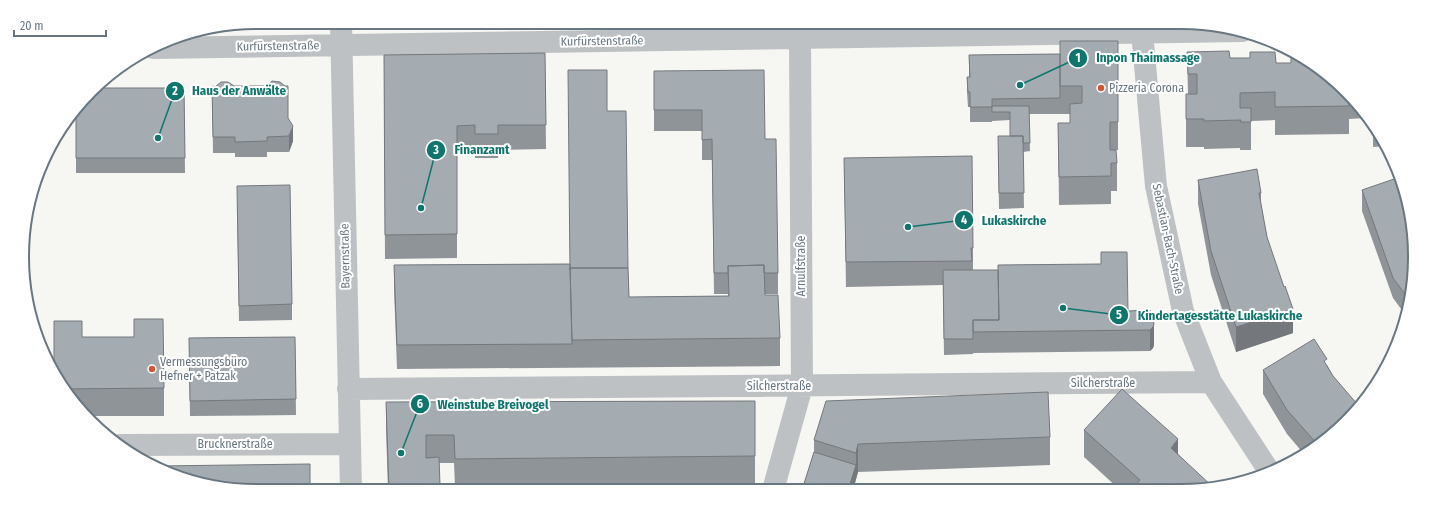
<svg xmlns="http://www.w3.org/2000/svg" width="1437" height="513" font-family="'Fira Sans Condensed',sans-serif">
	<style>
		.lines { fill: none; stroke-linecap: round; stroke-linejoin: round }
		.minor { stroke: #bdc1c4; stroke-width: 22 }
		.wall { fill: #8e9498 }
		.shaded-wall { fill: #74787c }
		.building { fill: #a5acb1; stroke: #74787c }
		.poi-dot { fill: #d25637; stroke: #fff; stroke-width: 1.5 }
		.labels { text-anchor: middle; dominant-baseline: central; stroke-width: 4; stroke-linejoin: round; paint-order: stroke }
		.street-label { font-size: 12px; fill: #687781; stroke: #fff }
		.poi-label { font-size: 12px; fill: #687781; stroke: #fff; text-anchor: start }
		.rim { fill: none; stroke: #687781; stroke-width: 2 }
		.leader { fill: none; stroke: #0f766e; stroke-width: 1.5 }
		.callout-dot { fill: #0f766e; stroke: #fff; stroke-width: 1.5 }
		.mark-label { font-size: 12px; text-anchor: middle; font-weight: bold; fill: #fff }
		.callout-label { font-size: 13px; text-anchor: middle; font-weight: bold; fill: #0f766e; stroke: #fff; stroke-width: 4; stroke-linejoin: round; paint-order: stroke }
	</style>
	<rect width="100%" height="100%" fill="#f6f6f3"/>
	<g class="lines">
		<path class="minor" d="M 341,22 L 351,491
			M 1142,22 L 1142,32 L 1156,186 L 1183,311 L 1211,382 L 1269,471
			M 153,48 L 1242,31
			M 348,389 L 1211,382
			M 120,445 L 350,444
			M 773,490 L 802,386 L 800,38"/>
	</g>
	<path class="wall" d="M 1118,41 L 1118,150 L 1110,150 L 1117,163 L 1117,191 L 1111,191 L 1111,204 L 1059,205 L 1058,123 L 1070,123 L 1070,114 L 1029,114 L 1030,151 L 1023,152 L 1024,208 L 999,209 L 998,152 L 1010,136 L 1010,120 L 992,121 L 992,120 L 992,122 L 970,122 L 970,107 L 968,107 L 967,92 L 967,77 L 969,77 L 969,55 L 1060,54 Z
		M 1187,52 L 1230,58 L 1276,63 L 1323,70 L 1365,118 L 1349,119 L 1349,134 L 1275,135 L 1275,120 L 1251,121 L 1251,150 L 1240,150 L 1240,148 L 1204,149 L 1204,147 L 1186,147 L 1186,94 L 1188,94 Z
		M 545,53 L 546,149 L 498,150 L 498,158 L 475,158 L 475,150 L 457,150 L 457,258 L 385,259 L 384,55 Z
		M 654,71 L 765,139 L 778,273 L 778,294 L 765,294 L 780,338 L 780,366 L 397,369 L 394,289 L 394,265 L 570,264 L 607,111 L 628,268 L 629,297 L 728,296 L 728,294 L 714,294 L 712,160 L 702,160 L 702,131 L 654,131 Z
		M 212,86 L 234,86 L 288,118 L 293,141 L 289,152 L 267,152 L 267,157 L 235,157 L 235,153 L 213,153 Z
		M 184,88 L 185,173 L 76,173 L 76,114 Z
		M 1373,127 L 1383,139 L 1386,146 L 1373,147 Z
		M 50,148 L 50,154 L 46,153 Z
		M 844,158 L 973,248 L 973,270 L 998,270 L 1101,264 L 1101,252 L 1128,311 L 1150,310 L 1154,345 L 1153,348 L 1150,351 L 973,353 L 973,352 L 973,354 L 944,355 L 943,285 L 846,287 Z
		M 41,170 L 41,176 L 39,176 Z
		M 1198,180 L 1261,193 L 1261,204 L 1267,237 L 1293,333 L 1236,352 L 1211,275 L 1198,204 Z
		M 1362,190 L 1413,226 L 1407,317 L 1393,298 L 1362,211 Z
		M 237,201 L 292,304 L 292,320 L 239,321 Z
		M 82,337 L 164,388 L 164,416 L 91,416 L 62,387 Z
		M 295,337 L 296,415 L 190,416 L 189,338 Z
		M 1327,365 L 1333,376 L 1335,433 L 1304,454 L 1287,434 L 1263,394 L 1263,370 Z
		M 755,401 L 755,484 L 455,487 L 454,463 L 439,463 L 440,485 L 452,491 L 388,491 L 386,429 L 386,402 Z
		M 1084,430 L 1178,454 L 1211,489 L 1119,489 L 1084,457 Z
		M 1050,437 L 1050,465 L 858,472 L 853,490 L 802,490 L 814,452 L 814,440 Z"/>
	<path class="shaded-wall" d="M 293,126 L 293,141 L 289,152 L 289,136 Z
		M 1293,309 L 1293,333 L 1236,352 L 1236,327 Z
		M 1154,324 L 1154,345 L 1153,348 L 1150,351 L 1150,330 Z
		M 1178,439 L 1178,467 L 1171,448 Z
		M 858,444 L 858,472 L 853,490 L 848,490 L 856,465 L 856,453 Z"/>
	<path class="building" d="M 1060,41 L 1118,41 L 1118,122 L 1110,122 L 1110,150 L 1116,150 L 1117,163 L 1111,163 L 1111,176 L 1059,177 L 1058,123 L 1070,123 L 1070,104 L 1082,103 L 1082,86 L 1060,86 Z
		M 1229,51 L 1230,58 L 1250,58 L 1250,52 L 1275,52 L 1276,63 L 1291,63 L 1291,56 L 1294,56 L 1323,70 L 1349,99 L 1349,106 L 1275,107 L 1275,92 L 1240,93 L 1240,108 L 1251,108 L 1251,122 L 1240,122 L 1241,120 L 1204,121 L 1204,119 L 1186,119 L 1186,94 L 1197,94 L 1197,74 L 1188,74 L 1187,52 Z
		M 545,53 L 546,125 L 498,125 L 498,134 L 475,134 L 475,125 L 457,126 L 457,234 L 385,235 L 384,55 Z
		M 1060,54 L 1060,98 L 992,99 L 992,107 L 970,107 L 970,92 L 968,92 L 967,77 L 970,77 L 969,55 Z
		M 568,70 L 607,70 L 607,111 L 626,111 L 628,268 L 570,268 L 570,270 Z
		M 764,70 L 765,139 L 776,139 L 778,273 L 764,273 L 764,265 L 728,266 L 728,273 L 714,273 L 712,139 L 702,140 L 702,110 L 654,110 L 654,71 Z
		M 272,81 L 280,82 L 285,86 L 288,86 L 288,118 L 293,126 L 289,136 L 267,137 L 267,141 L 235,142 L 235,137 L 213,137 L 212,86 L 215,87 L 221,82 L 228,82 L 234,86 L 267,86 Z
		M 96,88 L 184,88 L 185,158 L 76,158 L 76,114 Z
		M 992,106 L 1029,106 L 1030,143 L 1023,143 L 1023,136 L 1010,136 L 1010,112 L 992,112 Z
		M 998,136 L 1023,136 L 1024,193 L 999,193 Z
		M 972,156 L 973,248 L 971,248 L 972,261 L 846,262 L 844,158 Z
		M 1257,169 L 1261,193 L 1259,193 L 1267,237 L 1284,287 L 1285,286 L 1293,309 L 1236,327 L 1211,251 L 1198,180 Z
		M 1397,178 L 1413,226 L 1408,298 L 1393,278 L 1362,190 Z
		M 290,185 L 292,304 L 239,306 L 237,186 Z
		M 1101,252 L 1127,252 L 1128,311 L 1150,310 L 1154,324 L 1153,327 L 1150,330 L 973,332 L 973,320 L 999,320 L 998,265 L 1101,264 Z
		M 570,264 L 572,344 L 397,345 L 394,265 Z
		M 764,265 L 765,295 L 778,295 L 780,338 L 572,340 L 570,268 L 628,268 L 629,297 L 729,296 L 728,266 Z
		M 943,270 L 998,270 L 999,320 L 973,320 L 973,339 L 944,339 Z
		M 134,319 L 163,319 L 164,388 L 63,389 L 62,387 L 54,370 L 54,321 L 82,321 L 82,337 L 134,337 Z
		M 295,337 L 296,399 L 190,401 L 189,338 Z
		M 1314,339 L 1327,359 L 1324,361 L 1333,376 L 1358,405 L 1335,433 L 1318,445 L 1287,410 L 1263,370 Z
		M 1122,389 L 1178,439 L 1171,448 L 1214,488 L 1211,489 L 1136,489 L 1134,487 L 1140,480 L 1084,430 Z
		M 1048,392 L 1050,437 L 858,444 L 856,453 L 814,440 L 826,401 Z
		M 755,401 L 755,456 L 455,459 L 454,435 L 426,435 L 426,458 L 439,457 L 440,485 L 452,484 L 452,491 L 389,491 L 386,402 Z
		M 814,452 L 856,465 L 848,490 L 802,490 Z
		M 310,464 L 310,491 L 256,491 L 196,483 L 158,466 Z"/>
	<g class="poi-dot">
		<circle cx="1101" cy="88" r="4"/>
		<circle cx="152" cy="369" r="4"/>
	</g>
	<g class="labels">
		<g class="street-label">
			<text transform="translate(602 41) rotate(-1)">Kurfürstenstraße</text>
			<text transform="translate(278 46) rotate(-1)">Kurfürstenstraße</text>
			<text transform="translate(1168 239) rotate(78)">Sebastian-Bach-Straße</text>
			<text transform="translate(345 256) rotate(-91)">Bayernstraße</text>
			<text transform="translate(801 266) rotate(-90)">Arnulfstraße</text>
			<text x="1103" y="383">Silcherstraße</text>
			<text x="779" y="386">Silcherstraße</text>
			<text x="235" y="444">Brucknerstraße</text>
		</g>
		<g class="poi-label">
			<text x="1109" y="88">Pizzeria Corona</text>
			<text x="160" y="362">Vermessungsbüro<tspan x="160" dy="14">Hefner + Patzak</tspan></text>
		</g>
	</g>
	<path d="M0 0H1437V513H0ZM256 29H1181A227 227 0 0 1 1408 256V257A227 227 0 0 1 1181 484H256A227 227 0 0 1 29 257V256A227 227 0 0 1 256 29Z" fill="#fff" fill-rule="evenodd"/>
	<path class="rim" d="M256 29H1181A227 227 0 0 1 1408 256V257A227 227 0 0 1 1181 484H256A227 227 0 0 1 29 257V256A227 227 0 0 1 256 29Z"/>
	<path class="leader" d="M1020 85L1078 58M158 138L175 91M421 208L436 150M908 227L964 220M1063 308L1119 315M401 453L420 404"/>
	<g class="callout-dot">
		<circle cx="1020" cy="85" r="4"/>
		<circle cx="158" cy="138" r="4"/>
		<circle cx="421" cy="208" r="4"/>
		<circle cx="908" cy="227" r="4"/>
		<circle cx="1063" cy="308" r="4"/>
		<circle cx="401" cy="453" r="4"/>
		<circle cx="1078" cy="58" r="10"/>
		<circle cx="175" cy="91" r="10"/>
		<circle cx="436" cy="150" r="10"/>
		<circle cx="964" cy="220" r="10"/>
		<circle cx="1119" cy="315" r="10"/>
		<circle cx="420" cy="404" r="10"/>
	</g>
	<g class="mark-label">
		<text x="1078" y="62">1</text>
		<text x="175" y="95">2</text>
		<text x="436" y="154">3</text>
		<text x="964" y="224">4</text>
		<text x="1119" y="319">5</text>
		<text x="420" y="408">6</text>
	</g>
	<g class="callout-label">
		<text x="1148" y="62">Inpon Thaimassage</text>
		<text x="239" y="95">Haus der Anwälte</text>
		<text x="482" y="154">Finanzamt</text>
		<text x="1014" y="225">Lukaskirche</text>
		<text x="1220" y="320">Kindertagesstätte Lukaskirche</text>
		<text x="493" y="409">Weinstube Breivogel</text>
	</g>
	<path d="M14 30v6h92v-6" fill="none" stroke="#687781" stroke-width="2"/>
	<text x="20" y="30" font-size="12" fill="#687781" stroke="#ffffff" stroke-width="3" paint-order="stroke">20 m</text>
</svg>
